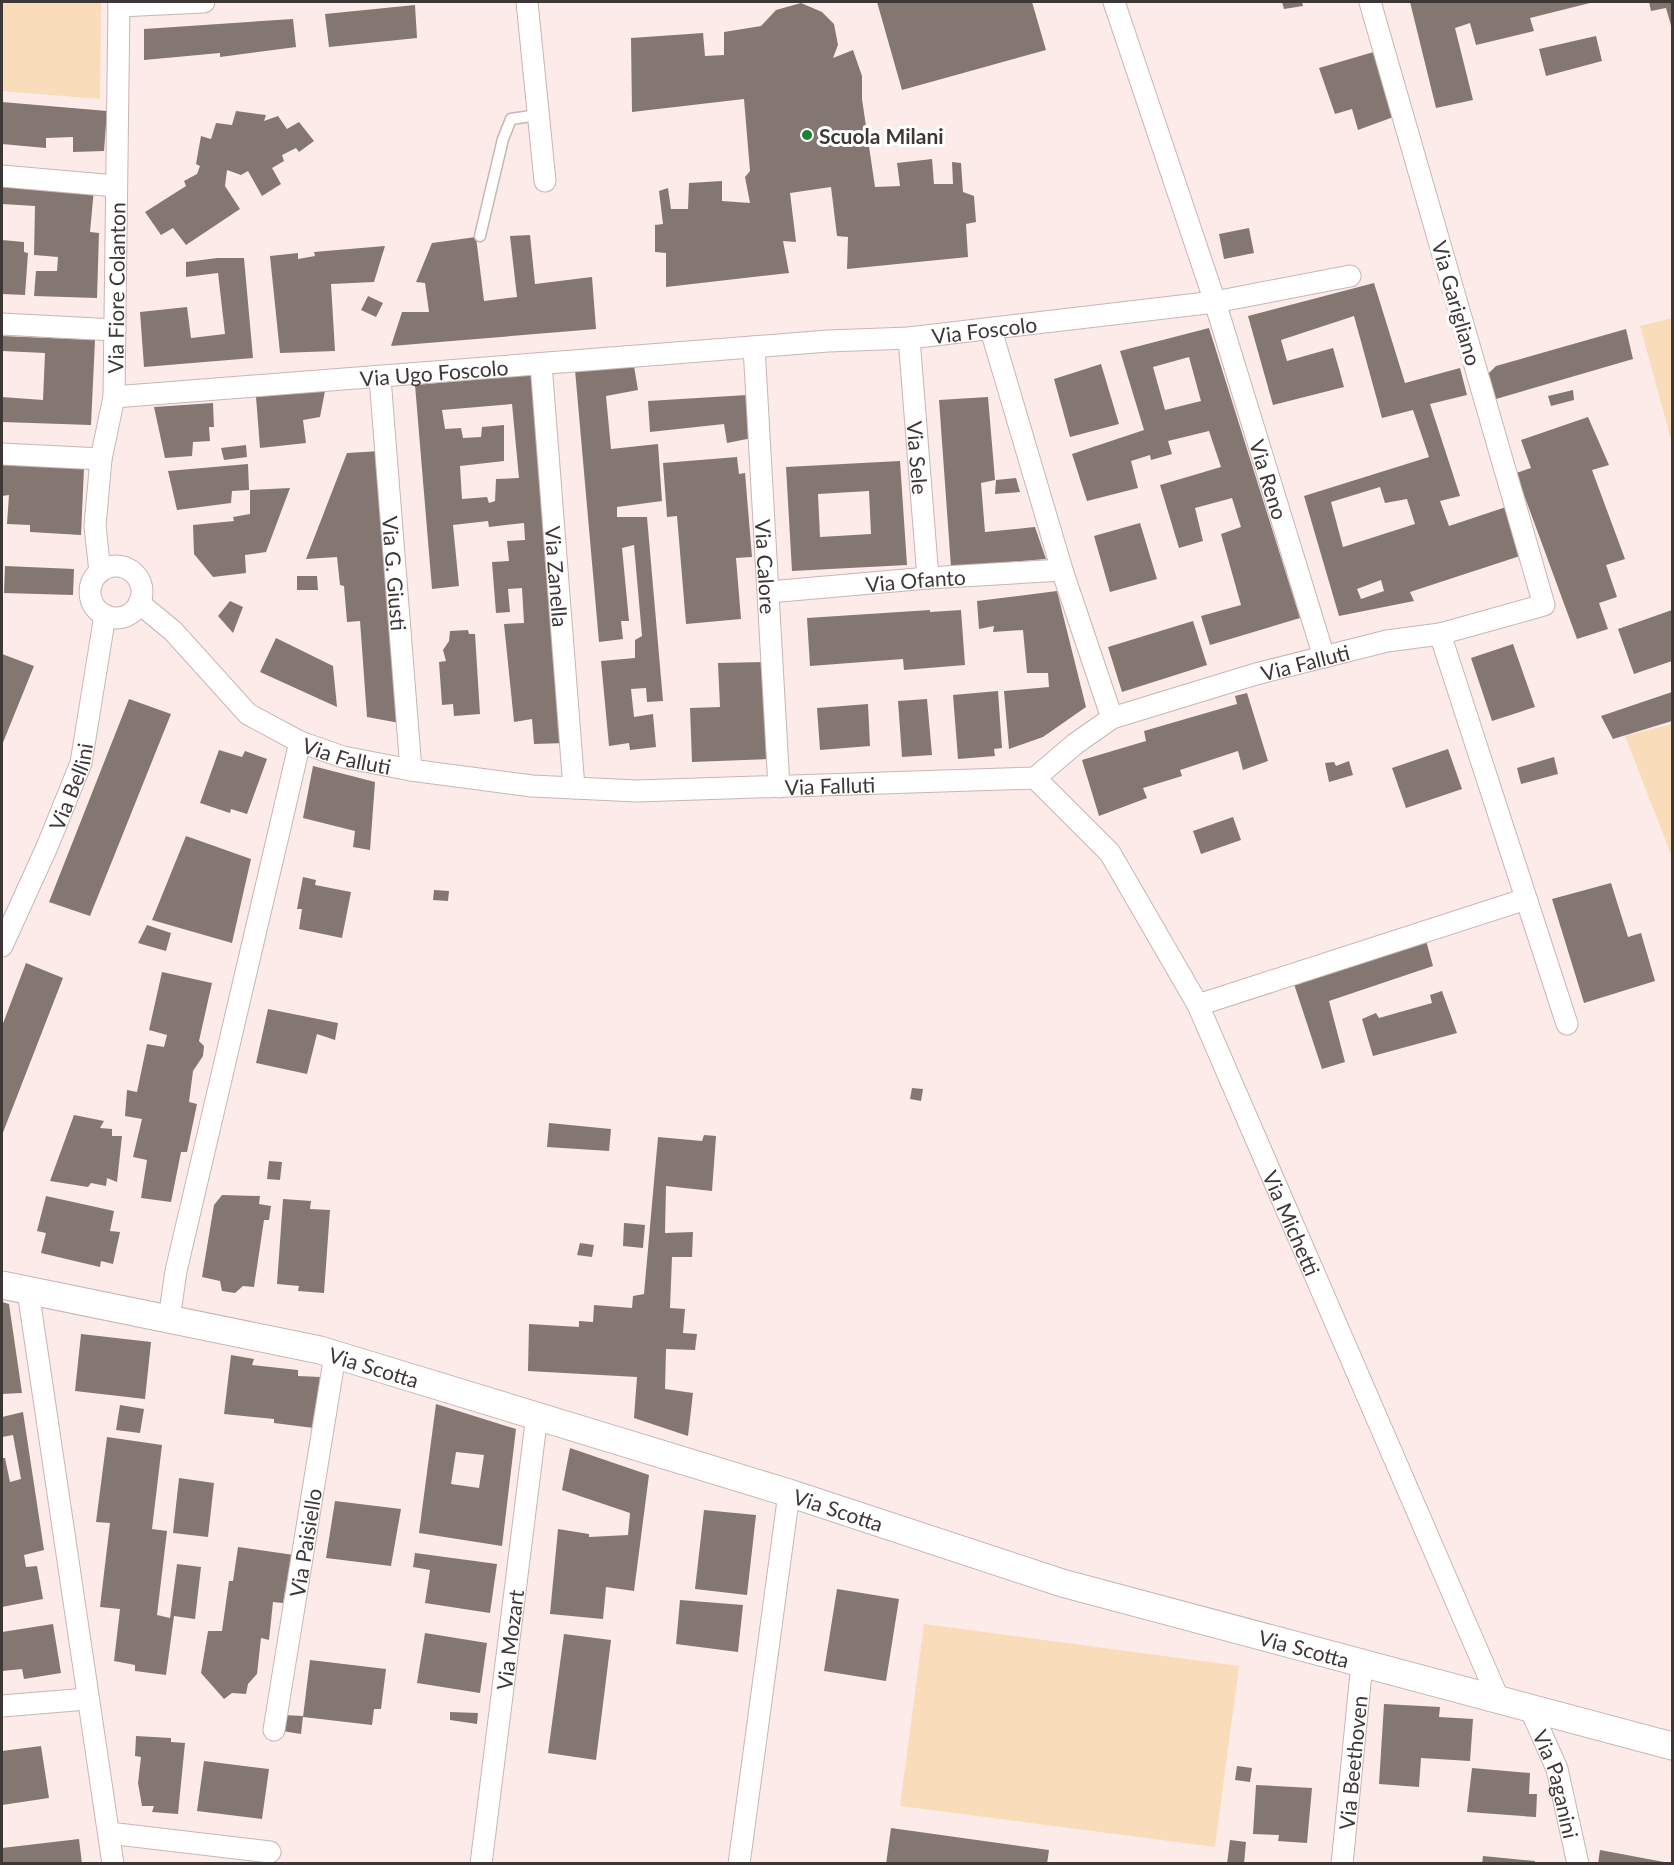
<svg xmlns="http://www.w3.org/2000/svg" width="1674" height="1865" font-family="Lato,sans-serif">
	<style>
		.green { fill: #f9dcba }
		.building { fill: #847771; fill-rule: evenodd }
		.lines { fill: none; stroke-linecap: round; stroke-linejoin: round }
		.service-casing { stroke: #c7b6b6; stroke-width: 13 }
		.minor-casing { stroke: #c7b6b6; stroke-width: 23 }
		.tertiary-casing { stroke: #c7b6b6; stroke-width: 29 }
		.service { stroke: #fff; stroke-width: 10 }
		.minor { stroke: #fff; stroke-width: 21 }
		.tertiary { stroke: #fff; stroke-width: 27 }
		.poi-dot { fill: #1d8033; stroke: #fff; stroke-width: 2 }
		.labels { text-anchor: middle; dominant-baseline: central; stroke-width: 6; stroke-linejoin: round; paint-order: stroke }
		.poi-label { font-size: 21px; font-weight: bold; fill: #3d3736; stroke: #fff; text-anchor: start }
		.street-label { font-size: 21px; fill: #3d3736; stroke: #fff }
	</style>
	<rect width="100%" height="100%" fill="#fdebea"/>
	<path class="green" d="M 2,2 L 101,2 L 100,99 L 2,91 Z
		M 1672,318 L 1672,443 L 1640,326 Z
		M 1672,724 L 1672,857 L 1625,736 Z
		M 924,1624 L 1239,1666 L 1215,1847 L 900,1806 Z"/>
	<path class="building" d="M 877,2 L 1032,2 L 1046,50 L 902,90 Z
		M 1282,2 L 1302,2 L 1303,6 L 1284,9 Z
		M 1410,2 L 1594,2 L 1530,18 L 1534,31 L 1476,45 L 1470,23 L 1455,28 L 1473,100 L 1436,108 Z
		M 1649,2 L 1672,2 L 1672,29 L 1666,8 L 1651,11 Z
		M 801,3 L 822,12 L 834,24 L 838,45 L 833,58 L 853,50 L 862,76 L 862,99 L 875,187 L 900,186 L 897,163 L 932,159 L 934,184 L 953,184 L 952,162 L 961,163 L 963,192 L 974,196 L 976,222 L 966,224 L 968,257 L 847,269 L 848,237 L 837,236 L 831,187 L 790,193 L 796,242 L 783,241 L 789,273 L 666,287 L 666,253 L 655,252 L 655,225 L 663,224 L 659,191 L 668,188 L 671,209 L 688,209 L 689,183 L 722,181 L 722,201 L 750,203 L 745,177 L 750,171 L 744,99 L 632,112 L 631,38 L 703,33 L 705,56 L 724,55 L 724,32 L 761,26 L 776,10 Z
		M 415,5 L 417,38 L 329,47 L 325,14 Z
		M 293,19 L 296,47 L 220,57 L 220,53 L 144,60 L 144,29 Z
		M 1596,36 L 1602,61 L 1546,76 L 1539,49 Z
		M 1377,51 L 1396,116 L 1358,130 L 1352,109 L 1335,114 L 1319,68 Z
		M 2,102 L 107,111 L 104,151 L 73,152 L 73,137 L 46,138 L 46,148 L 2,144 Z
		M 236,111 L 266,115 L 264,121 L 278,116 L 287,129 L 299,122 L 314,141 L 299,152 L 296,148 L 282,155 L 284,161 L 272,168 L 281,184 L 262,196 L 248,171 L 241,175 L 227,170 L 225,186 L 240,209 L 186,245 L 173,228 L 161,235 L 145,212 L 186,186 L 184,181 L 197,174 L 200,166 L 196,164 L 201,136 L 211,139 L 216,123 L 232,125 Z
		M 2,182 L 94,189 L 90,232 L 99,233 L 97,298 L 34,296 L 36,271 L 57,271 L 58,257 L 34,255 L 35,206 L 2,204 Z
		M 1249,228 L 1254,253 L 1224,259 L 1219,234 Z
		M 530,235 L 535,284 L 592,277 L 596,329 L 391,346 L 402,312 L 429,312 L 425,283 L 416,282 L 432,243 L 476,237 L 484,301 L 517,297 L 510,236 Z
		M 2,240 L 24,242 L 24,252 L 28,253 L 25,295 L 2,294 Z
		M 385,246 L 374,282 L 331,284 L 335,351 L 280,353 L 270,256 L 298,253 L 298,259 L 315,256 L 314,252 Z
		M 217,258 L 244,258 L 253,358 L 144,367 L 140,312 L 187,307 L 191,338 L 225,334 L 218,273 L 186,277 L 186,262 Z
		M 1374,283 L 1405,383 L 1460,368 L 1467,395 L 1430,404 L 1460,496 L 1440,501 L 1449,526 L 1506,507 L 1523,555 L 1410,592 L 1414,601 L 1339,616 L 1304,496 L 1429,457 L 1413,410 L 1382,418 L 1354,316 L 1281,340 L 1287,361 L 1333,348 L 1344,387 L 1273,405 L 1248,316 ZM 1380,487 L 1385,503 L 1407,499 L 1415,524 L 1343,547 L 1331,502 ZM 1381,580 L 1384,591 L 1361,599 L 1357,589 Z
		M 368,296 L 383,303 L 376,317 L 361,310 Z
		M 1209,328 L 1300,618 L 1210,645 L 1201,616 L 1241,605 L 1221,534 L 1241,527 L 1232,498 L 1195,508 L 1203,541 L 1179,548 L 1160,485 L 1221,467 L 1209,431 L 1168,441 L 1172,454 L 1151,460 L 1150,455 L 1131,461 L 1138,488 L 1087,501 L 1072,454 L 1144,430 L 1120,351 ZM 1189,357 L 1201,401 L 1165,410 L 1153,367 Z
		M 1626,329 L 1633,359 L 1496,399 L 1488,374 L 1496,366 Z
		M 2,336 L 95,340 L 91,425 L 2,422 L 2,397 L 43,400 L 45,353 L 2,351 Z
		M 1101,364 L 1119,424 L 1070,437 L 1054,379 Z
		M 634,366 L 638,390 L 606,396 L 611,449 L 658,444 L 662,501 L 617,507 L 617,517 L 647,517 L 663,701 L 647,702 L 646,688 L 631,689 L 634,717 L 653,714 L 656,747 L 630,750 L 629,743 L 609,746 L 601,661 L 635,658 L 635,640 L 642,636 L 634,545 L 622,548 L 629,621 L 621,621 L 623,639 L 599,642 L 575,370 Z
		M 537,374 L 565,743 L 534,744 L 532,719 L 514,722 L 504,624 L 524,623 L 522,588 L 508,589 L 510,612 L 496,613 L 492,562 L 509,561 L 507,541 L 525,540 L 524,523 L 489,527 L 488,521 L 453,525 L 459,586 L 432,589 L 415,385 ZM 512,404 L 519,478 L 496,479 L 495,501 L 489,503 L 487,497 L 462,499 L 460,466 L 504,461 L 504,425 L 482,427 L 481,437 L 463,438 L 461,428 L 445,429 L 442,410 Z
		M 1573,390 L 1574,400 L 1551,406 L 1548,396 Z
		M 325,391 L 320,417 L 303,420 L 306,443 L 260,448 L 256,397 Z
		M 747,395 L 752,438 L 727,443 L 724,424 L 650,432 L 648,401 Z
		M 988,397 L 995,480 L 981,483 L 985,532 L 1035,527 L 1046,559 L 951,567 L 939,400 Z
		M 213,403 L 214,427 L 209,427 L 210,441 L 193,442 L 192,456 L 165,458 L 154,407 Z
		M 1588,417 L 1609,465 L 1592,470 L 1625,559 L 1606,565 L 1617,597 L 1599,603 L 1608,629 L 1577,639 L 1516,473 L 1531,468 L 1521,440 Z
		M 246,445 L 247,457 L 224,460 L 221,448 Z
		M 381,451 L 405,724 L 367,717 L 360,621 L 347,622 L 344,586 L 340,585 L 337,557 L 306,559 L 347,453 Z
		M 737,457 L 739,474 L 745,473 L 752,557 L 736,558 L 741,619 L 686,624 L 677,516 L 667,517 L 663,463 Z
		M 900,461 L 907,565 L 792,571 L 786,467 ZM 869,491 L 871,534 L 820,537 L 818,494 Z
		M 2,464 L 84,468 L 81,535 L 30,532 L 30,525 L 7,524 L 9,495 L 2,496 Z
		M 248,464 L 249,490 L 232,491 L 231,503 L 177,510 L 168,471 Z
		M 1016,478 L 1020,492 L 995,494 L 996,480 Z
		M 290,488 L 266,552 L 245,555 L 246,573 L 213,577 L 194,554 L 193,525 L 234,521 L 233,517 L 250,514 L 250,490 Z
		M 1140,523 L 1157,579 L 1110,592 L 1094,536 Z
		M 5,566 L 74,569 L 73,595 L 4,593 Z
		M 297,576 L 317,576 L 318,590 L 297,590 Z
		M 1057,591 L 1086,707 L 1043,737 L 1009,749 L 1004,691 L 1049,687 L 1048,673 L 1027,673 L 1023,630 L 993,632 L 994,626 L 979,629 L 977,601 Z
		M 230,601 L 243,607 L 233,633 L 218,616 Z
		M 930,610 L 930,612 L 961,610 L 965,665 L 904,670 L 903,659 L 810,666 L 807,618 Z
		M 1672,610 L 1672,661 L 1634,674 L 1618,629 Z
		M 1193,621 L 1207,665 L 1122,692 L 1108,647 Z
		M 468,630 L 469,634 L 475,634 L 480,714 L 454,716 L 453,704 L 442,705 L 439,662 L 446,661 L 443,650 L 449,641 L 450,631 Z
		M 276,638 L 333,666 L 337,707 L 260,672 Z
		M 1513,644 L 1535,707 L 1492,721 L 1471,658 Z
		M 2,654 L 34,666 L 2,745 Z
		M 768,662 L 771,759 L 692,762 L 690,708 L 720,707 L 718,663 Z
		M 998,691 L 1002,748 L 994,749 L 995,756 L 958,759 L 953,695 Z
		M 1672,692 L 1672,721 L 1613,739 L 1601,716 Z
		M 1247,693 L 1268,761 L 1243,770 L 1238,751 L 1180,770 L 1182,776 L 1143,788 L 1147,798 L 1099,816 L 1082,760 L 1146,741 L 1144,731 L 1237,704 L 1235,696 Z
		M 129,699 L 171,714 L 90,916 L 49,902 Z
		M 927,699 L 932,755 L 902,757 L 898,701 Z
		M 868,704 L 870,746 L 820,750 L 817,708 Z
		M 1448,749 L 1462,789 L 1406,808 L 1392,768 Z
		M 219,750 L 242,757 L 245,751 L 267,759 L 247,814 L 231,809 L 230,813 L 200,803 Z
		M 1554,757 L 1558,774 L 1521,784 L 1517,768 Z
		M 1349,761 L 1353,775 L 1329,782 L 1325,763 L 1334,762 L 1336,766 Z
		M 313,766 L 375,782 L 370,850 L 353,847 L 355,831 L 303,818 Z
		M 1233,817 L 1241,840 L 1201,854 L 1193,831 Z
		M 186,836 L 251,859 L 232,943 L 152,920 Z
		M 303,877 L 316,880 L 315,885 L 351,892 L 342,938 L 299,929 L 302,909 L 297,909 Z
		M 1611,883 L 1628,937 L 1641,933 L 1655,981 L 1584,1003 L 1552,899 Z
		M 434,890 L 449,891 L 448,901 L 433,900 Z
		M 147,925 L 171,933 L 166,951 L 138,943 Z
		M 1424,933 L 1433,966 L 1329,1001 L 1345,1062 L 1322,1069 L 1292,978 Z
		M 26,963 L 63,978 L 2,1135 L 2,1026 Z
		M 162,972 L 212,983 L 199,1041 L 204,1046 L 203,1056 L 193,1071 L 189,1102 L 197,1104 L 187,1152 L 181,1152 L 171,1202 L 141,1198 L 147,1160 L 133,1157 L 142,1119 L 125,1116 L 127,1090 L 137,1092 L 147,1044 L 164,1047 L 167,1035 L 149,1030 Z
		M 1442,991 L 1457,1033 L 1373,1056 L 1362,1019 L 1376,1013 L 1379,1018 L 1432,1003 L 1430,995 Z
		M 268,1009 L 338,1023 L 335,1040 L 317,1034 L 307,1074 L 256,1063 Z
		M 912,1088 L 923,1089 L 921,1101 L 910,1099 Z
		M 74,1115 L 104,1121 L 100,1128 L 112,1129 L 112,1136 L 122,1136 L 117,1182 L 107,1178 L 106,1186 L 91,1183 L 88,1187 L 50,1181 Z
		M 549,1123 L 611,1129 L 609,1151 L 547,1147 Z
		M 704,1135 L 716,1136 L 712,1191 L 666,1186 L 665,1233 L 693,1232 L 692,1257 L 672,1257 L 670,1308 L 685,1309 L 683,1333 L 697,1334 L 695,1350 L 666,1349 L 665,1389 L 693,1393 L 688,1436 L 634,1418 L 637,1377 L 528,1371 L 529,1324 L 579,1327 L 579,1321 L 593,1322 L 594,1305 L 632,1308 L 633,1296 L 644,1294 L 658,1137 L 702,1141 Z
		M 269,1161 L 282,1162 L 280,1180 L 267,1179 Z
		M 222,1195 L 260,1196 L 259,1204 L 271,1206 L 269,1220 L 264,1220 L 254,1287 L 243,1286 L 235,1293 L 222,1291 L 220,1281 L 202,1277 L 214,1205 Z
		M 46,1196 L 114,1211 L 110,1231 L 120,1232 L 113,1264 L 101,1261 L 100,1267 L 41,1253 L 46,1233 L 37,1231 Z
		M 283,1199 L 311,1201 L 310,1209 L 330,1210 L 324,1293 L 298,1291 L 299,1286 L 277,1284 Z
		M 624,1223 L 645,1225 L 643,1248 L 623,1246 Z
		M 580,1243 L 594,1245 L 592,1257 L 577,1255 Z
		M 2,1302 L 9,1304 L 22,1393 L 2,1394 Z
		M 81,1334 L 151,1342 L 145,1399 L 75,1391 Z
		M 231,1355 L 254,1359 L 252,1365 L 298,1370 L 298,1376 L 320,1377 L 314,1428 L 274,1423 L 274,1419 L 224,1414 Z
		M 436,1404 L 516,1429 L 502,1546 L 419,1533 ZM 456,1452 L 484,1455 L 479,1488 L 451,1484 Z
		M 120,1405 L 144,1409 L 140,1433 L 116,1430 Z
		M 23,1412 L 44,1550 L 24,1555 L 26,1567 L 37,1566 L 43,1599 L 2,1607 L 2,1458 L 5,1458 L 10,1482 L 21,1479 L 13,1435 L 2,1437 L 2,1417 Z
		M 107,1437 L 162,1445 L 152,1529 L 167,1531 L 157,1615 L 170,1618 L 177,1564 L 201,1567 L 195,1619 L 174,1616 L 166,1675 L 135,1671 L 135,1665 L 114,1661 L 120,1609 L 100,1607 L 110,1523 L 96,1522 Z
		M 570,1448 L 649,1475 L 634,1591 L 606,1587 L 603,1619 L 550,1614 L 558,1529 L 589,1534 L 589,1537 L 628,1535 L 630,1513 L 562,1490 Z
		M 179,1478 L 214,1483 L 208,1537 L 173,1533 Z
		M 335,1501 L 401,1509 L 391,1566 L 326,1558 Z
		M 704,1510 L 756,1515 L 747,1595 L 695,1589 Z
		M 238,1547 L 294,1555 L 289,1591 L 285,1591 L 283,1603 L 273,1602 L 269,1640 L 261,1638 L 257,1674 L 248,1684 L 246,1694 L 232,1693 L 224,1699 L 201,1673 L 208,1631 L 222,1631 L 229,1581 L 233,1581 Z
		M 415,1553 L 497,1564 L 490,1613 L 425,1603 L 430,1570 L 413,1567 Z
		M 837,1589 L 899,1599 L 886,1681 L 824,1671 Z
		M 680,1600 L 743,1605 L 738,1652 L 676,1644 Z
		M 53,1624 L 61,1673 L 24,1679 L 22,1669 L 2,1671 L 2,1632 Z
		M 425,1633 L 487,1643 L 480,1693 L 417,1683 Z
		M 564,1634 L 611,1640 L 596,1760 L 548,1753 Z
		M 310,1660 L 386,1669 L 381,1709 L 374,1709 L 372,1725 L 303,1717 Z
		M 1384,1704 L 1440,1707 L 1439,1717 L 1473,1719 L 1470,1761 L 1421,1758 L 1419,1787 L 1379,1784 Z
		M 450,1712 L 478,1713 L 477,1724 L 450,1720 Z
		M 283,1715 L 303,1716 L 301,1734 L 282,1731 Z
		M 136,1736 L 171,1738 L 171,1742 L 185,1743 L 178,1814 L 152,1812 L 154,1806 L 142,1806 L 138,1783 L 141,1757 L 135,1756 Z
		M 41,1746 L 49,1798 L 2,1805 L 2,1751 Z
		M 204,1761 L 269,1769 L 262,1819 L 197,1811 Z
		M 1237,1766 L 1252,1768 L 1250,1782 L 1235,1780 Z
		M 1472,1768 L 1530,1773 L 1529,1794 L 1537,1794 L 1536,1817 L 1467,1812 Z
		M 1256,1785 L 1312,1788 L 1307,1843 L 1278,1841 L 1279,1835 L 1253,1834 Z
		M 891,1828 L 1049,1850 L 1047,1864 L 886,1864 Z
		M 79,1839 L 82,1864 L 2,1864 L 2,1848 Z
		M 1230,1840 L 1246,1842 L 1244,1864 L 1227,1864 Z
		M 1600,1850 L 1664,1862 L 1664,1864 L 1598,1864 Z
		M 1483,1856 L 1535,1861 L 1535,1864 L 1482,1864 Z"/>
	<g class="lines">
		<g class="service-casing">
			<path id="service" d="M 480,236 L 503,139 L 511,119 L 538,115"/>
		</g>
		<g class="minor-casing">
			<g id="minor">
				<path d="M 527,2 L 545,181"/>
				<path id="s1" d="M 1114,2 L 1215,302 L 1324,657"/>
				<path d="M 119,6 L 204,2"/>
				<path d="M 2,176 L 115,186"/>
				<path d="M 2,324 L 115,330"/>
				<path d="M 991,330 L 1062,570 L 1112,718"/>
				<path id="s2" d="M 909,338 L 928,578"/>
				<path id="s3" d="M 754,347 L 779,787"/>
				<path id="s4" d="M 541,364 L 574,788"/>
				<path id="s5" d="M 380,378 L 411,770"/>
				<path id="s6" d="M 114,397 L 828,341 L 909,338 L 1215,302 L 1350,276"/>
				<path d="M 2,454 L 101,459"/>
				<circle cx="116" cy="592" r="26"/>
				<path id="s7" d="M 100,572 L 95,526 L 101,459 L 114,397 L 119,2"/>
				<path id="s8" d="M 769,592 L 928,578 L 1062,570"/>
				<path id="s9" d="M 139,603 L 173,631 L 248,714 L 300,742 L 343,757 L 411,770 L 532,786 L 637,791 L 1035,778 L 1075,744 L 1112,718 L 1256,674 L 1387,641 L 1440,634 L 1544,605 L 1370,2"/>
				<path d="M 1440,634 L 1567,1024"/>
				<path id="s10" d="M 1035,778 L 1110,853 L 1198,1005 L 1498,1698"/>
				<path id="s11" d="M 2,946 L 47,847 L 81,763 L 105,615"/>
				<path d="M 1198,1005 L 1526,899"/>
				<path d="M 28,1291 L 113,1864"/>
				<path d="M 169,1319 L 176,1271 L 300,742"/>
				<path d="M 2,1706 L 87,1699"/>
				<path id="s12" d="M 1530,1708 L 1557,1769 L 1578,1864"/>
				<path id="s13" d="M 274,1730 L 335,1355"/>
				<path d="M 109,1833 L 270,1852"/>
				<path id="s14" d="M 481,1864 L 537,1415"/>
				<path d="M 739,1864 L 789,1493"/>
				<path id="s15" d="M 1342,1864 L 1362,1663"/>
			</g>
		</g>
		<g class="tertiary-casing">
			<g id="tertiary">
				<path id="s16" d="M 2,1285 L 320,1350 L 789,1493 L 1062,1583 L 1672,1746"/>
			</g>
		</g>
		<use href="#service" class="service"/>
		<use href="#minor" class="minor"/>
		<use href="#tertiary" class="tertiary"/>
	</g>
	<circle class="poi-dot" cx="807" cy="135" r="6"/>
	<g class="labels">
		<g class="poi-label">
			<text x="819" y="135">Scuola Milani</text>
		</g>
		<g class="street-label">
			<text stroke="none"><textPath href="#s7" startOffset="286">Via Fiore Colanton</textPath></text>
			<text transform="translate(1457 303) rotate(74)">Via Garigliano</text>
			<text stroke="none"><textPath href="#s6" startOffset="873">Via Foscolo</textPath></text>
			<text stroke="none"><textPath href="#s6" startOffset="321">Via Ugo Foscolo</textPath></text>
			<text stroke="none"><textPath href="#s2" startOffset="120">Via Sele</textPath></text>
			<text stroke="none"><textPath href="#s1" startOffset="502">Via Reno</textPath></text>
			<text stroke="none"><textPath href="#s3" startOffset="220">Via Calore</textPath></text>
			<text stroke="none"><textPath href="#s5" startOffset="196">Via G. Giusti</textPath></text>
			<text stroke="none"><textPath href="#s4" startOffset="213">Via Zanella</textPath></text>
			<text stroke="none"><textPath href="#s8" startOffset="147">Via Ofanto</textPath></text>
			<text stroke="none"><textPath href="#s9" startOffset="1254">Via Falluti</textPath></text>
			<text stroke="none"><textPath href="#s9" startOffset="264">Via Falluti</textPath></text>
			<text stroke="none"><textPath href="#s11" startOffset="174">Via Bellini</textPath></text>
			<text stroke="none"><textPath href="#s9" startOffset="750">Via Falluti</textPath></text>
			<text stroke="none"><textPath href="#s10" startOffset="519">Via Michetti</textPath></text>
			<text stroke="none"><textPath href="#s16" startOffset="381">Via Scotta</textPath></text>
			<text stroke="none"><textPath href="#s16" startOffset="867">Via Scotta</textPath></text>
			<text stroke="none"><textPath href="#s13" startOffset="190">Via Paisiello</textPath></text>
			<text stroke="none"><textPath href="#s14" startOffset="226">Via Mozart</textPath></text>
			<text stroke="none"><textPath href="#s16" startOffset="1353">Via Scotta</textPath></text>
			<text stroke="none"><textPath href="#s15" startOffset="102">Via Beethoven</textPath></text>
			<text stroke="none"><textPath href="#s12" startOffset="81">Via Paganini</textPath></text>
		</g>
	</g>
	<rect width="1674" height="1865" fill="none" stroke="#3d3736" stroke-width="6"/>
</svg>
